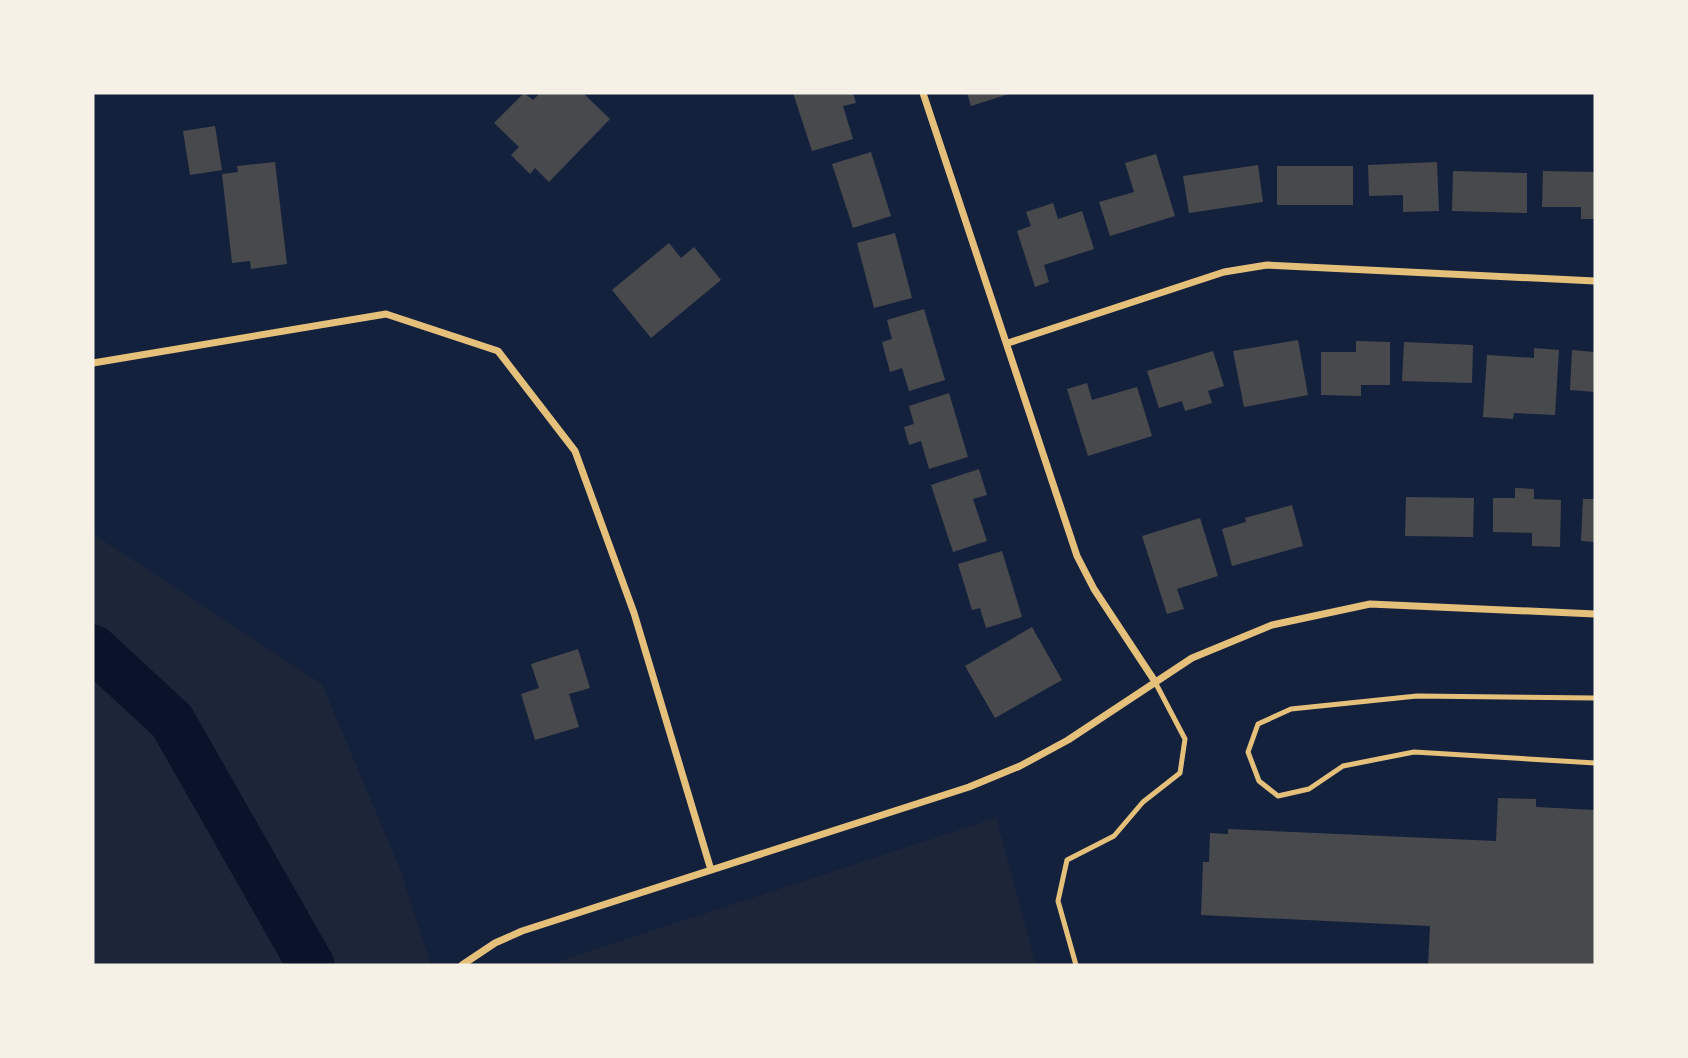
<svg xmlns="http://www.w3.org/2000/svg" width="1688" height="1058" font-family="Raleway,sans-serif">
	<style>
		.green { fill: #1d2539 }
		.lines { fill: none; stroke-linecap: round; stroke-linejoin: round }
		.river { stroke: #0b132b; stroke-width: 47 }
		.building { fill: #48494c }
		.service { stroke: #e5c07b; stroke-width: 5 }
		.minor { stroke: #e5c07b; stroke-width: 7 }
	</style>
	<rect width="100%" height="100%" fill="#14213d"/>
	<path class="green" d="M 93,534 L 322,684 L 400,869 L 431,965 L 93,965 Z
		M 996,818 L 1036,965 L 547,965 Z"/>
	<g class="lines">
		<path class="river" d="M 93,648 L 172,721 L 311,965"/>
	</g>
	<path class="building" d="M 524,93 L 533,100 L 540,93 L 583,93 L 610,119 L 549,182 L 535,168 L 530,174 L 511,155 L 519,147 L 494,123 Z
		M 793,93 L 853,93 L 856,103 L 843,106 L 853,139 L 812,151 Z
		M 967,93 L 1012,93 L 971,106 Z
		M 215,126 L 222,170 L 190,175 L 183,131 Z
		M 871,152 L 891,216 L 853,228 L 832,164 Z
		M 1156,154 L 1175,216 L 1110,236 L 1099,202 L 1134,192 L 1125,163 Z
		M 275,162 L 287,264 L 251,269 L 250,261 L 232,263 L 222,174 L 238,172 L 237,166 Z
		M 1437,162 L 1439,211 L 1403,212 L 1403,195 L 1369,196 L 1368,165 Z
		M 1258,165 L 1263,202 L 1189,213 L 1183,176 Z
		M 1277,166 L 1353,166 L 1353,205 L 1277,205 Z
		M 1453,171 L 1527,173 L 1527,213 L 1452,211 Z
		M 1543,171 L 1595,172 L 1595,219 L 1581,219 L 1581,207 L 1542,207 Z
		M 1053,203 L 1058,219 L 1082,211 L 1094,249 L 1044,265 L 1049,282 L 1035,287 L 1017,231 L 1031,226 L 1026,212 Z
		M 895,233 L 912,298 L 874,308 L 857,243 Z
		M 669,243 L 681,258 L 694,247 L 721,280 L 651,338 L 612,290 Z
		M 924,309 L 945,380 L 909,391 L 902,368 L 890,372 L 882,342 L 892,339 L 887,320 Z
		M 1298,340 L 1308,395 L 1244,407 L 1233,351 Z
		M 1356,341 L 1390,342 L 1390,385 L 1361,385 L 1361,396 L 1321,395 L 1321,352 L 1356,352 Z
		M 1404,342 L 1473,345 L 1472,383 L 1402,381 Z
		M 1534,348 L 1559,350 L 1555,415 L 1514,413 L 1513,419 L 1483,417 L 1487,355 L 1534,358 Z
		M 1572,350 L 1595,352 L 1595,392 L 1570,390 Z
		M 1213,351 L 1224,386 L 1208,391 L 1212,403 L 1185,411 L 1182,401 L 1159,408 L 1147,371 Z
		M 1087,383 L 1092,400 L 1137,387 L 1152,436 L 1088,456 L 1067,389 Z
		M 949,393 L 968,457 L 929,469 L 921,441 L 909,445 L 904,427 L 914,424 L 909,406 Z
		M 979,469 L 987,495 L 973,499 L 987,541 L 953,552 L 931,485 Z
		M 1515,488 L 1534,489 L 1534,499 L 1561,500 L 1560,547 L 1532,546 L 1532,533 L 1493,532 L 1493,498 L 1515,498 Z
		M 1406,497 L 1474,498 L 1473,537 L 1405,536 Z
		M 1583,499 L 1595,499 L 1595,542 L 1581,541 Z
		M 1292,505 L 1303,546 L 1232,566 L 1222,529 L 1246,522 L 1245,518 Z
		M 1200,518 L 1218,576 L 1177,589 L 1184,609 L 1167,614 L 1142,536 Z
		M 1002,551 L 1022,617 L 986,628 L 980,608 L 972,610 L 958,564 Z
		M 1032,627 L 1062,680 L 995,718 L 965,666 Z
		M 578,649 L 590,688 L 569,694 L 579,727 L 535,740 L 521,694 L 539,688 L 531,664 Z
		M 1498,798 L 1536,799 L 1536,807 L 1595,810 L 1595,965 L 1428,965 L 1430,926 L 1201,915 L 1203,862 L 1209,862 L 1210,833 L 1228,834 L 1228,829 L 1496,841 Z"/>
	<g class="lines">
		<path class="service" d="M 1595,698 L 1417,696 L 1291,709 L 1258,724 L 1248,752 L 1259,781 L 1278,796 L 1309,789 L 1343,766 L 1414,752 L 1595,763
			M 1076,965 L 1058,901 L 1067,860 L 1114,836 L 1143,802 L 1180,773 L 1185,739 L 1154,680"/>
		<path class="minor" d="M 923,93 L 1077,556 L 1094,589 L 1154,680
			M 1008,343 L 1224,272 L 1267,265 L 1595,281
			M 93,363 L 386,314 L 498,351 L 575,451 L 634,613 L 711,870
			M 462,965 L 495,943 L 522,931 L 969,787 L 1020,766 L 1068,740 L 1192,658 L 1272,625 L 1370,604 L 1595,614"/>
	</g>
	<rect width="1688" height="1058" fill="none" stroke="#f6f1e7" stroke-width="189"/>
</svg>
